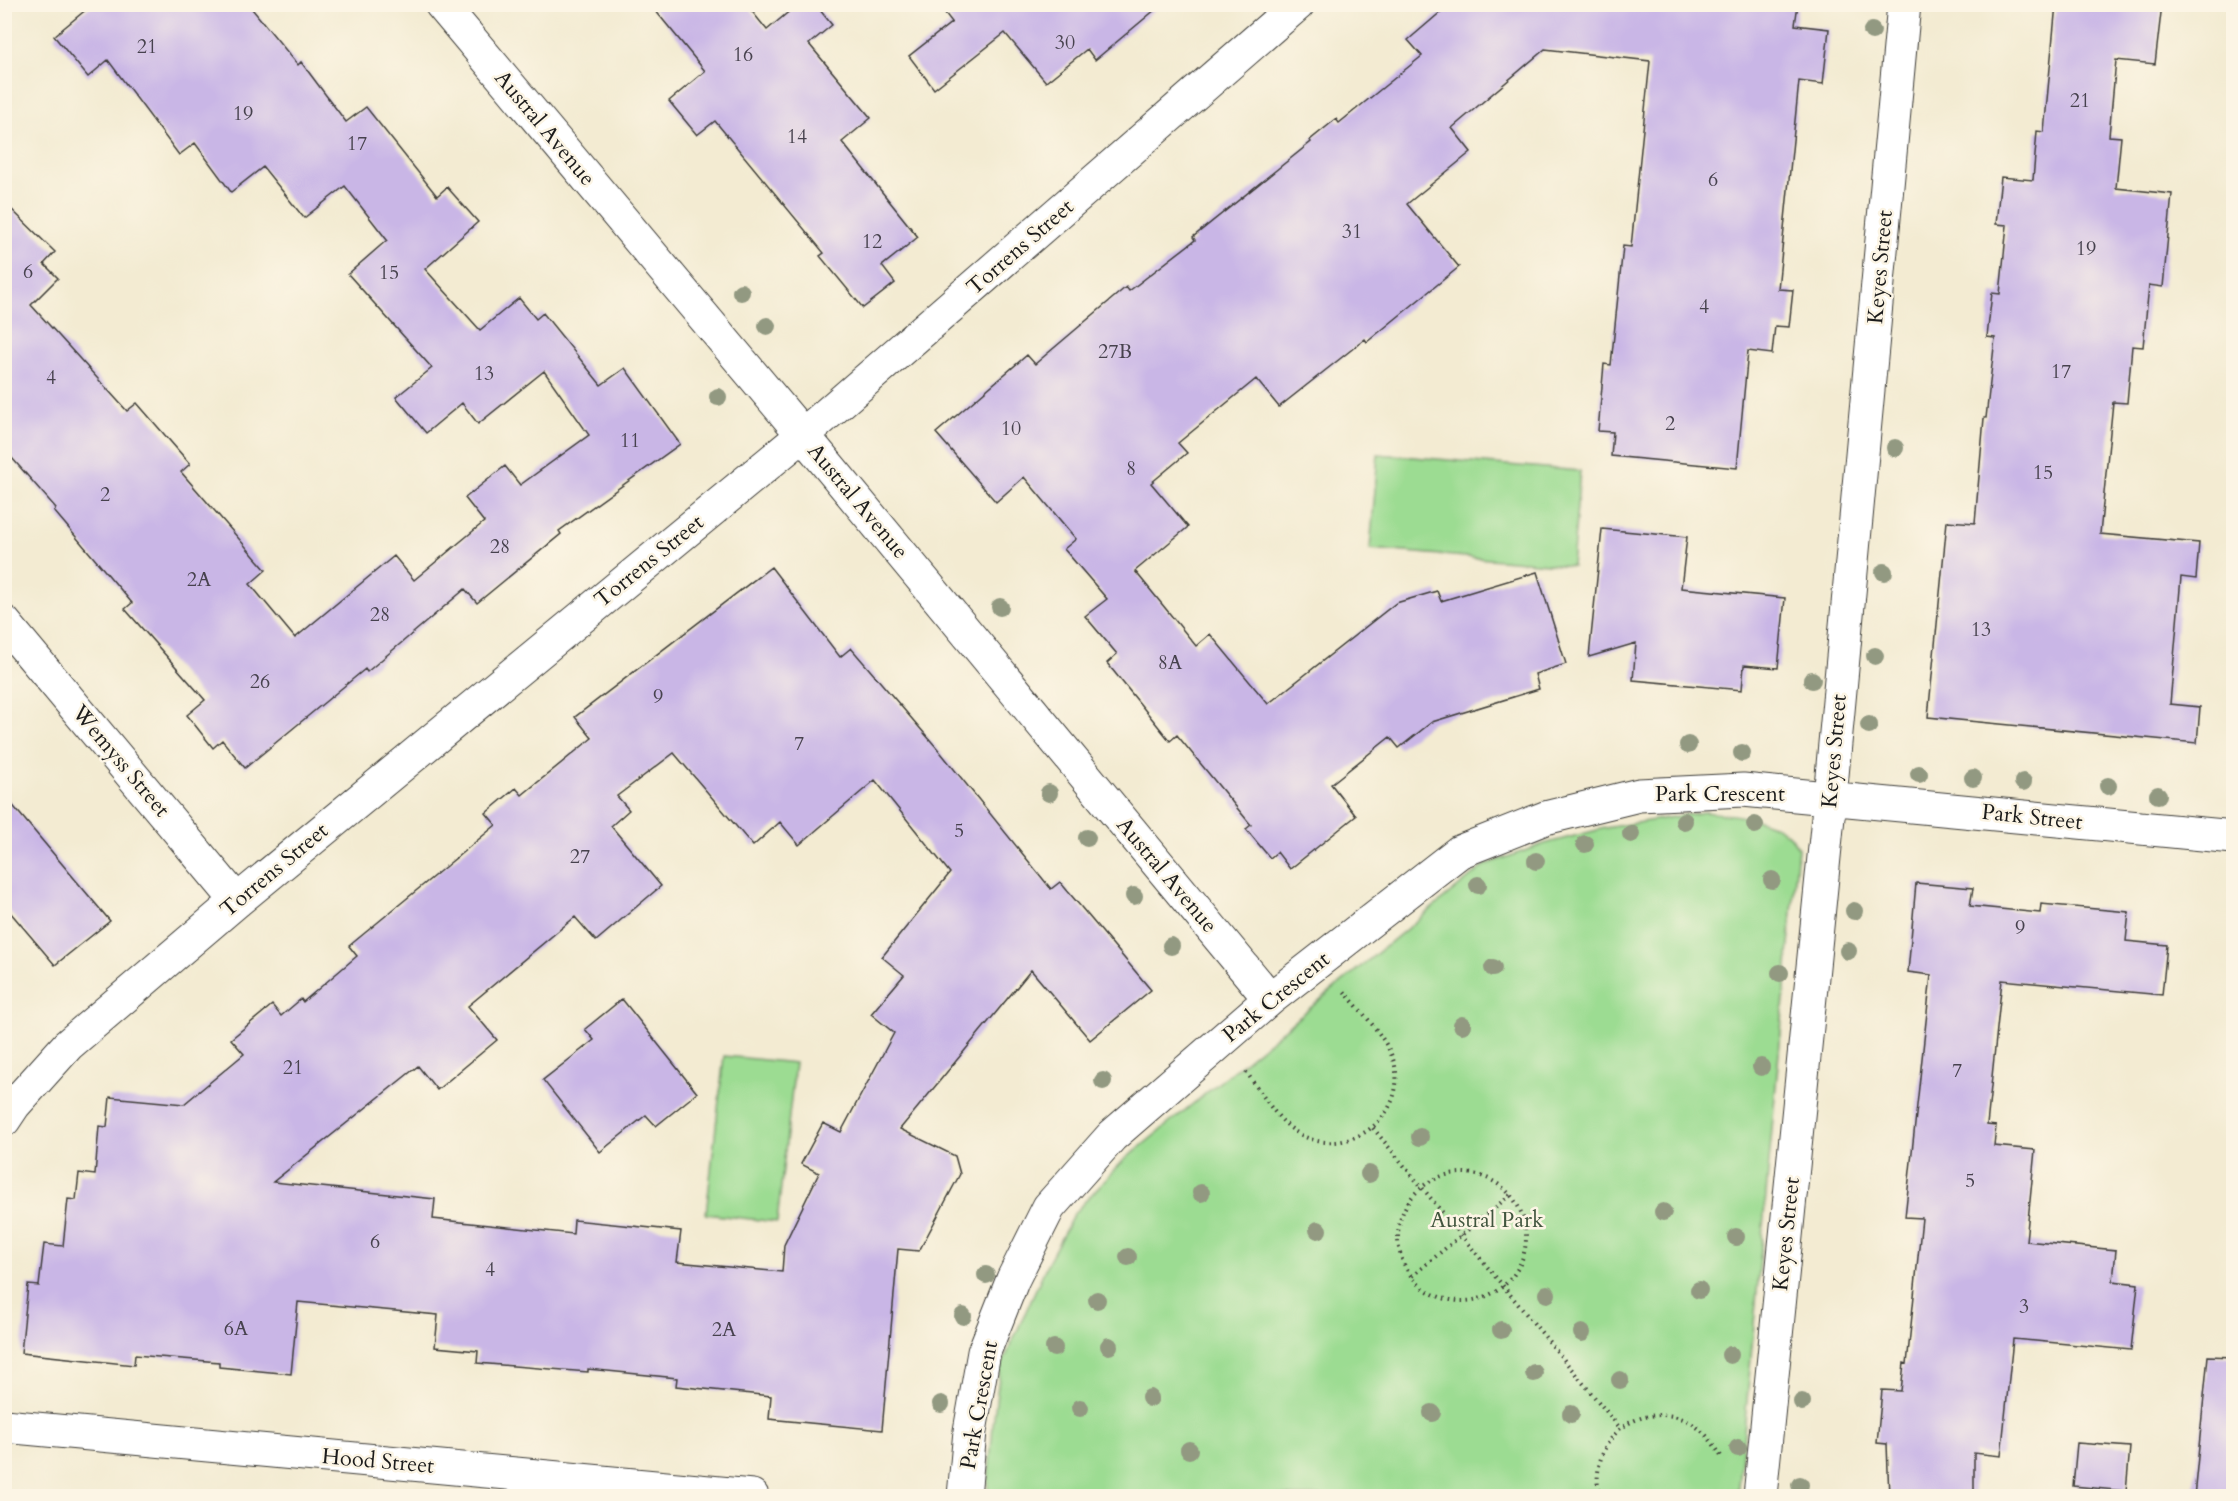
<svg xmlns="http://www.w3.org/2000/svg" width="2238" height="1501" font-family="Cardo,serif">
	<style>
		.green { fill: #9cdc92; stroke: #5c7c57; stroke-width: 1.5 }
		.building { fill: #c9b6e6; fill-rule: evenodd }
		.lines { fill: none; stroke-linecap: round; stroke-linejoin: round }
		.minor-casing { stroke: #3c3b37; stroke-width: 35 }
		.path { stroke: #3c3b37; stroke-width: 4; stroke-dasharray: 1.5 4.5; stroke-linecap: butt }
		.minor { stroke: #fff; stroke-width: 33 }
		.tree { fill: #929981 }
		.labels { text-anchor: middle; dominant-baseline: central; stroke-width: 5; stroke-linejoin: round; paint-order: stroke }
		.number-label { font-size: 20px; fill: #47424e }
		.street-label { font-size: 22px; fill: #1c1c1c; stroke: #fcf5e5 }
		.park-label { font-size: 22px; fill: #42563f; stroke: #fcf5e5 }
	</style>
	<rect width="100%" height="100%" fill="#fcf5e5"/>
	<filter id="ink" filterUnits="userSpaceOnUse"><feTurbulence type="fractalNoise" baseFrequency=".0167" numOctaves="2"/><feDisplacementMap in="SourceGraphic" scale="12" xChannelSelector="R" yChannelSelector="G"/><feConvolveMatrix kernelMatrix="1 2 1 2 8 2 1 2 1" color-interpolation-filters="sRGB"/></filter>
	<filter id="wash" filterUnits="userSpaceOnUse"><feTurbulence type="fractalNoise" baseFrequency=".008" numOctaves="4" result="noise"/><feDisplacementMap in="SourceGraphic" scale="24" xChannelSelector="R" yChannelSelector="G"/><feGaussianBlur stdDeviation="1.35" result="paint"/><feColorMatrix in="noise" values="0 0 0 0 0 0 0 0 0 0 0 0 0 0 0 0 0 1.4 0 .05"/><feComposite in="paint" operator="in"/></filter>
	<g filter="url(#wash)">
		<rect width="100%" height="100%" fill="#f3ebd2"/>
		<path class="green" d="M 1378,454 L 1580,471 L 1572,566 L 1370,549 Z
			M 1704,812 C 1731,815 1764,816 1786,833 C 1791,836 1794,842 1798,847 L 1739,1487 L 1737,1496 L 987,1496 L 993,1425 L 1000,1369 L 1048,1262 L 1075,1212 L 1123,1161 L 1485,865 L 1544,844 L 1605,828 Z
			M 724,1056 L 795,1063 L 777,1222 L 706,1214 Z"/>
		<g id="blocks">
			<path class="building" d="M 93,4 L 248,4 L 298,65 L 301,62 L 346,122 L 366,107 L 437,196 L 447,187 L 478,222 L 425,269 L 480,330 L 519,298 L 536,319 L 543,313 L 601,385 L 625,368 L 680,444 L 559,531 L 561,534 L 477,603 L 465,589 L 367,672 L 365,669 L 245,768 L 222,740 L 213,748 L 187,715 L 205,700 L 125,609 L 132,603 L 54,511 L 56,508 L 4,449 L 4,202 L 55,252 L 44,264 L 58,278 L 31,305 L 127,411 L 137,403 L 190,464 L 181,472 L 266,570 L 250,584 L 295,638 L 394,556 L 414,580 L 484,522 L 465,498 L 505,466 L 520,485 L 589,435 L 544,371 L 478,424 L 462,403 L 426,433 L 396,397 L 432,368 L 348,274 L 387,240 L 345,186 L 304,218 L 263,167 L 231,192 L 195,143 L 179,155 L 108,60 L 88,77 L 54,36 Z
				M 650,4 L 746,4 L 767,30 L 798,4 L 815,4 L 832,25 L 809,44 L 871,118 L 842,142 L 918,237 L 882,266 L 895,283 L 863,308 L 820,256 L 824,253 L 715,121 L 697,135 L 669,101 L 705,71 Z
				M 938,4 L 1162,4 L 1095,60 L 1087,49 L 1046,82 L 1005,33 L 934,89 L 909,56 L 952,22 Z
				M 1450,4 L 1798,4 L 1795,25 L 1829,29 L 1823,84 L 1799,81 L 1778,289 L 1793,290 L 1789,327 L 1775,326 L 1772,354 L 1748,351 L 1737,468 L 1611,456 L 1613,432 L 1598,431 L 1604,364 L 1611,365 L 1623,246 L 1631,247 L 1650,61 L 1545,49 L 1452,128 L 1471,152 L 1407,204 L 1459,267 L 1367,342 L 1365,339 L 1279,407 L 1256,379 L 1178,443 L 1187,453 L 1151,483 L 1188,527 L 1135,571 L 1196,646 L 1210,634 L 1268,704 L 1396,603 L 1437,591 L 1441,601 L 1537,572 L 1566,664 L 1535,674 L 1539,689 L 1432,722 L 1399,748 L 1390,737 L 1331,784 L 1356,816 L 1290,869 L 1277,852 L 1270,858 L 1246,829 L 1251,825 L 1177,735 L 1170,741 L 1107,663 L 1117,654 L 1085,616 L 1107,599 L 1064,549 L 1076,539 L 1024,477 L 996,502 L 936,433 L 1027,355 L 1035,364 L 1126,287 L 1129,291 L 1195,240 L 1193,237 L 1311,142 L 1310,140 L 1336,119 L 1339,123 L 1422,56 L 1408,40 Z
				M 2056,4 L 2162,4 L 2155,64 L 2116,60 L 2109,136 L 2121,137 L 2116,188 L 2172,194 L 2163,287 L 2149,285 L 2143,347 L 2132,346 L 2127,403 L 2113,402 L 2100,534 L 2199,543 L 2196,579 L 2181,577 L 2170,704 L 2200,707 L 2197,743 L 1928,717 L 1947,521 L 1975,523 L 1984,418 L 1986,418 L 1995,338 L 1987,337 L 1992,293 L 2000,294 L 2007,225 L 1996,224 L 2001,177 L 2033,180 L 2037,131 L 2044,132 Z
				M 1602,529 L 1687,537 L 1681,588 L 1785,598 L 1778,668 L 1744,665 L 1742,690 L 1633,680 L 1636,643 L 1589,657 Z
				M 771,567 L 840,657 L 851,648 L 937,748 L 1051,889 L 1060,882 L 1151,990 L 1090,1040 L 1031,970 L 900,1129 L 955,1156 L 960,1174 L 919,1251 L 898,1249 L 882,1430 L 769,1419 L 771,1396 L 676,1386 L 677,1378 L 588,1369 L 588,1372 L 477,1363 L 478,1351 L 435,1347 L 438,1315 L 298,1302 L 291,1374 L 219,1367 L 219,1362 L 135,1355 L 134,1365 L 21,1353 L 28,1285 L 39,1286 L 44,1244 L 63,1246 L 68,1199 L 76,1200 L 79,1173 L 95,1175 L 99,1126 L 107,1127 L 110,1097 L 184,1104 L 244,1054 L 231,1039 L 272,1005 L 281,1016 L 301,999 L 303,1002 L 357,956 L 349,946 L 496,825 L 486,813 L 516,788 L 522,795 L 592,738 L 575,717 ZM 674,753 L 753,846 L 780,822 L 799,845 L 875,780 L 950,873 L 882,957 L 904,975 L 871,1014 L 894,1033 L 841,1132 L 823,1123 L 801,1164 L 819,1173 L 784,1245 L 782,1272 L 677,1262 L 681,1231 L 574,1220 L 573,1234 L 433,1219 L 435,1199 L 273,1182 L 418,1066 L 437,1090 L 497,1040 L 468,1006 L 575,917 L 596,941 L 661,886 L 611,826 L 629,810 L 617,796 Z
				M 4,795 L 110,921 L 55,965 L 4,905 Z
				M 1916,883 L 1973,888 L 1970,906 L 2040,913 L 2041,904 L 2129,912 L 2126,941 L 2167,945 L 2162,995 L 2002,980 L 1987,1125 L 1996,1126 L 1994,1146 L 2035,1150 L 2026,1241 L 2116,1250 L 2113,1281 L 2138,1284 L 2131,1350 L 2013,1339 L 2001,1456 L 1974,1453 L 1974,1497 L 1889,1497 L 1887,1444 L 1877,1443 L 1882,1390 L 1901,1391 L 1904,1363 L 1907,1364 L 1922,1218 L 1905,1217 L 1931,975 L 1908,972 Z
				M 622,999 L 697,1093 L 656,1126 L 646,1115 L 600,1152 L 543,1080 L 594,1040 L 585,1029 Z
				M 2208,1356 L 2234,1357 L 2234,1497 L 2194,1497 Z
				M 2077,1443 L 2130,1447 L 2126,1491 L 2073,1486 Z"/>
		</g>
	</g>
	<g filter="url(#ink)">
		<use href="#blocks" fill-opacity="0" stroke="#3c3b37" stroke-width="1.5"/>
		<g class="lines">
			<g class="minor-casing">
				<path id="minor" d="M 441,4 L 803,435 L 1270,999
					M 4,622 L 237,901
					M 4,1120 L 14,1105 L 68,1045 L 237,901 L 803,435 L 1298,4
					M 4,1426 L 752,1496
					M 964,1496 L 970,1431 L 984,1352 L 1013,1279 L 1049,1207 L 1112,1136 L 1270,999 L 1459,852 L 1545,818 L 1639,795 L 1743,790 L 2234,837
					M 1760,1496 L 1830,797 L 1904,4"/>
			</g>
			<path class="path" d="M 1246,1072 C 1263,1094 1278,1124 1303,1136 C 1351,1159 1409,1114 1394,1062 C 1386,1036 1361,1012 1344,991
				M 1373,1128 L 1620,1428
				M1398 1237a64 64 0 1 1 128 0a64 64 0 1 1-128 0Z
				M 1412,1276 L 1510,1195
				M 1599,1496 C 1592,1459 1611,1422 1650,1416 C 1663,1414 1676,1415 1687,1421 C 1703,1429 1713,1442 1722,1458"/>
			<use href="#minor" class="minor"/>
		</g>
		<g class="tree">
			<circle cx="1872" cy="31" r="9"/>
			<circle cx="741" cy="292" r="9"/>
			<circle cx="767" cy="326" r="9"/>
			<circle cx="718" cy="397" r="9"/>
			<circle cx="1895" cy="448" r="9"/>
			<circle cx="1884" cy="572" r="9"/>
			<circle cx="1000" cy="607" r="9"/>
			<circle cx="1875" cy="656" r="9"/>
			<circle cx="1812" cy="680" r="9"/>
			<circle cx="1869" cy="725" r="9"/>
			<circle cx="1688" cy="745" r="9"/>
			<circle cx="1742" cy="753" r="9"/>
			<circle cx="1919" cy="774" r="9"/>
			<circle cx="1973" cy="778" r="9"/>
			<circle cx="2023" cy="782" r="9"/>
			<circle cx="2108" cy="786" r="9"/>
			<circle cx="1049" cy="793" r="9"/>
			<circle cx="2158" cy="795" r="9"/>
			<circle cx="1684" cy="821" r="9"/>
			<circle cx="1755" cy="825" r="9"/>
			<circle cx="1631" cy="834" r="9"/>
			<circle cx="1087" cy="838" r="9"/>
			<circle cx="1585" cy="844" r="9"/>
			<circle cx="1536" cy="861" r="9"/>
			<circle cx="1772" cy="880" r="9"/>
			<circle cx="1478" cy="885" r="9"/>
			<circle cx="1134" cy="896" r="9"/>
			<circle cx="1854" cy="911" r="9"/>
			<circle cx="1171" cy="946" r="9"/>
			<circle cx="1848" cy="951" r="9"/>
			<circle cx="1493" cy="968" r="9"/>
			<circle cx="1780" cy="973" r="9"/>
			<circle cx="1462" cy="1025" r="9"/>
			<circle cx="1761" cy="1067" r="9"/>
			<circle cx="1103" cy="1081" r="9"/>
			<circle cx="1420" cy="1137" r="9"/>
			<circle cx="1369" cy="1174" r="9"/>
			<circle cx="1201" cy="1193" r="9"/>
			<circle cx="1663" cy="1212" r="9"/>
			<circle cx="1318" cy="1230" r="9"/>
			<circle cx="1736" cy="1237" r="9"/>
			<circle cx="1128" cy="1257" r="9"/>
			<circle cx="986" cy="1275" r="9"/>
			<circle cx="1699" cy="1290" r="9"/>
			<circle cx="1547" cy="1294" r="9"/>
			<circle cx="1097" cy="1300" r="9"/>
			<circle cx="963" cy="1316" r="9"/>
			<circle cx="1501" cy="1330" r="9"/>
			<circle cx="1582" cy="1333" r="9"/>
			<circle cx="1109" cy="1346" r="9"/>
			<circle cx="1054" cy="1348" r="9"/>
			<circle cx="1730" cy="1355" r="9"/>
			<circle cx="1534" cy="1373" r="9"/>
			<circle cx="1620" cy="1380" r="9"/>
			<circle cx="1150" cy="1398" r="9"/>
			<circle cx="1802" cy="1402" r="9"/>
			<circle cx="941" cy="1404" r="9"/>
			<circle cx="1080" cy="1408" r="9"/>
			<circle cx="1432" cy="1413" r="9"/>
			<circle cx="1571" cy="1414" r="9"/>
			<circle cx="1738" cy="1448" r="9"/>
			<circle cx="1189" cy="1450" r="9"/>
			<circle cx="1800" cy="1485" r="9"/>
		</g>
	</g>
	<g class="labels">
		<g class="number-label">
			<text x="1065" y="42">30</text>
			<text x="147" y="46">21</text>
			<text x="743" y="54">16</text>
			<text x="2080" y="100">21</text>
			<text x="243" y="113">19</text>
			<text x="797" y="136">14</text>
			<text x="357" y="143">17</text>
			<text x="1713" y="179">6</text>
			<text x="1352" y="231">31</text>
			<text x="872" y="241">12</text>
			<text x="2086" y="248">19</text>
			<text x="28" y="271">6</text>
			<text x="389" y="272">15</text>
			<text x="1704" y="306">4</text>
			<text x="1115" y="351">27B</text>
			<text x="2061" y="371">17</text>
			<text x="484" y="373">13</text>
			<text x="51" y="377">4</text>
			<text x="1670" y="423">2</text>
			<text x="1011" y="428">10</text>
			<text x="630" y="440">11</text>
			<text x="1131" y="468">8</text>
			<text x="2043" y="472">15</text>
			<text x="105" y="494">2</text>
			<text x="500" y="546">28</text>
			<text x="199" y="579">2A</text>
			<text x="380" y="614">28</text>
			<text x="1981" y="629">13</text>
			<text x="1170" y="662">8A</text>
			<text x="260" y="681">26</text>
			<text x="658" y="696">9</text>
			<text x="799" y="743">7</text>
			<text x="959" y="830">5</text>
			<text x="580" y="856">27</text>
			<text x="2020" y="927">9</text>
			<text x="293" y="1067">21</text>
			<text x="1957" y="1070">7</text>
			<text x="1970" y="1180">5</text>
			<text x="375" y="1241">6</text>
			<text x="490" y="1269">4</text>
			<text x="2024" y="1306">3</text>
			<text x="236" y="1328">6A</text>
			<text x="724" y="1329">2A</text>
		</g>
		<g class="street-label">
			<text transform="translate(545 128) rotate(50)">Austral Avenue</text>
			<text transform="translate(1020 247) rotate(-41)">Torrens Street</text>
			<text transform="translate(1880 267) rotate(-85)">Keyes Street</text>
			<text transform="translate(858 501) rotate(50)">Austral Avenue</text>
			<text transform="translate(649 561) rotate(-39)">Torrens Street</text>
			<text transform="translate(1834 751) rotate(-85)">Keyes Street</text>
			<text transform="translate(121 761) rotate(50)">Wemyss Street</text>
			<text x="1720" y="794">Park Crescent</text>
			<text transform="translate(2032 817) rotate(6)">Park Street</text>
			<text transform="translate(274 870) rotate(-40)">Torrens Street</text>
			<text transform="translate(1167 875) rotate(50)">Austral Avenue</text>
			<text transform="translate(1276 997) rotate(-39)">Park Crescent</text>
			<text transform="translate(1786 1234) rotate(-84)">Keyes Street</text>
			<text transform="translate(979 1405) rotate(-80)">Park Crescent</text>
			<text transform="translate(378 1461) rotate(5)">Hood Street</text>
		</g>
		<g class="park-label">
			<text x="1487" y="1220">Austral Park</text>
		</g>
	</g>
	<rect width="2238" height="1501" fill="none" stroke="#fcf5e5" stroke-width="24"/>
</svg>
